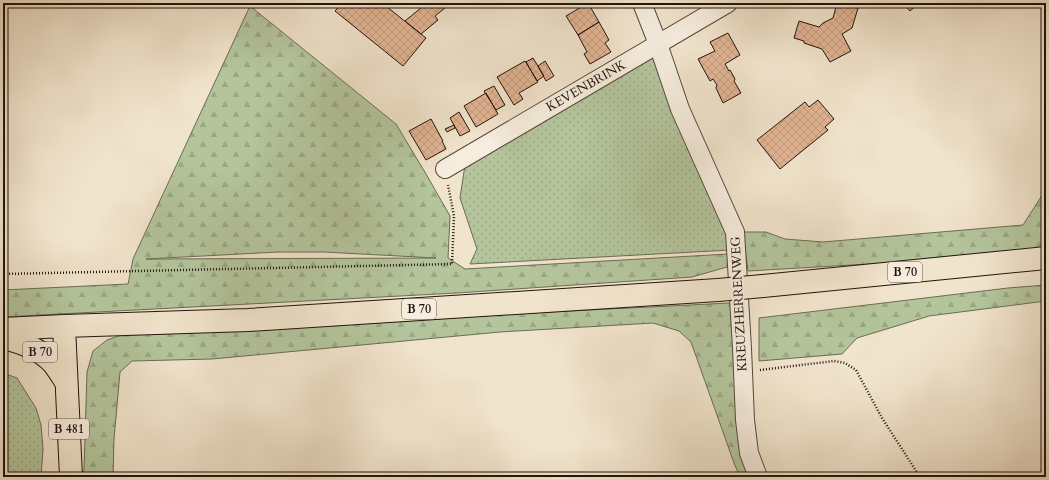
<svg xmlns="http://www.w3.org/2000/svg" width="1049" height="480" font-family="Cardo,serif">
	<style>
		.grass { fill: url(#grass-dots); stroke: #6a6c54 }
		.forest { fill: url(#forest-firs); stroke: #6a6c54; fill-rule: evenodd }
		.building { fill: url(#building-cross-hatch); stroke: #21130c }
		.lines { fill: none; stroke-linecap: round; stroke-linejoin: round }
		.street-casing { stroke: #55473c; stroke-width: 20 }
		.primary-casing { stroke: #21130c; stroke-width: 24 }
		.path { stroke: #21130c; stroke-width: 2.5; stroke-dasharray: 1 2; stroke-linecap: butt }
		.street { stroke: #f6edde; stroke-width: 18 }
		.primary { stroke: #f1e4cc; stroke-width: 22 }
		.primary-bridge-casing { stroke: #21130c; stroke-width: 24; stroke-linecap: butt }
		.primary-bridge { stroke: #f1e4cc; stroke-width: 22 }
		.labels { text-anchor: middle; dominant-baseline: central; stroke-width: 4; stroke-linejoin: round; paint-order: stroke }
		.shield { fill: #f6edde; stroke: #61544b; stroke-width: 1 }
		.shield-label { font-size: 12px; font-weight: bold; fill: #21130c }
		.street-label { font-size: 13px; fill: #21130c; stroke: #f6edde }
	</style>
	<defs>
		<pattern id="grass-dots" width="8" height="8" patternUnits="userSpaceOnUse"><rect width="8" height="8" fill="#b4c59c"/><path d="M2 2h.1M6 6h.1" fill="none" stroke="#9aa885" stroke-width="1.8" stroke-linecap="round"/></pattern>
		<pattern id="forest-firs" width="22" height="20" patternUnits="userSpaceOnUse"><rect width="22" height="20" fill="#b4c59c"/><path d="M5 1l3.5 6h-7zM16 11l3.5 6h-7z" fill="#9aa885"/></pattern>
		<pattern id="building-cross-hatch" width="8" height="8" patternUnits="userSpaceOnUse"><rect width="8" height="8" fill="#e2b493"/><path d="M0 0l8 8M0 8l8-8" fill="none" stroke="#c29a7e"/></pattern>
	</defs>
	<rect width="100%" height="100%" fill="#f1e4cc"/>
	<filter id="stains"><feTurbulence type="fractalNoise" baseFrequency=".005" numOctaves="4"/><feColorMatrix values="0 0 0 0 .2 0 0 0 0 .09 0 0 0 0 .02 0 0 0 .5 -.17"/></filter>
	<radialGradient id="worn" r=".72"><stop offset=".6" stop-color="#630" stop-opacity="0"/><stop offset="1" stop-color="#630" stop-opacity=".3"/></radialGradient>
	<path class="grass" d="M 651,53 L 720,199 L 731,250 L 470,264 L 477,249 L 460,198 L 465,165 Z
		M 3,373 L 17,378 L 36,408 L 41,425 L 43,449 L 41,477 L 3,477 Z"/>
	<path class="forest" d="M 250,6 L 396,124 L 426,174 L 450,216 L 448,258 L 465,269 L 728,254 L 727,267 L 692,277 L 457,293 L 3,317 L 3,290 L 128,284 L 133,259 ZM 278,252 L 324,252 L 436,258 L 146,259 Z
		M 1046,189 L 1046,248 L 921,261 L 748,271 L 743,232 L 766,232 L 785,239 L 823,242 L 1023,225 Z
		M 1046,285 L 1046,301 L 929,316 L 857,338 L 842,354 L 759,361 L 759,318 L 1008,288 Z
		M 730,303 L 751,471 L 754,477 L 740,477 L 734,463 L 691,342 L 679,331 L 653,323 L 500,332 L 212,359 L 132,361 L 120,372 L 114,439 L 113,477 L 82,477 L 84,469 L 87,372 L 93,351 L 107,340 L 127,333 Z"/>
	<path class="building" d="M 342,3 L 382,3 L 426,38 L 403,66 L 335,11 Z
		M 427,3 L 451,3 L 435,16 L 438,20 L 421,34 L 405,21 Z
		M 588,3 L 599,22 L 578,35 L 566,16 Z
		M 837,3 L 842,3 L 858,8 L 852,28 L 842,34 L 851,51 L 830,62 L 822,49 L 804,43 L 804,41 L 794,38 L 799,21 L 819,27 L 823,23 L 833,18 Z
		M 903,3 L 919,3 L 910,11 Z
		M 599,22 L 609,40 L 605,43 L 611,52 L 590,64 L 584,54 L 587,52 L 578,35 Z
		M 728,33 L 740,55 L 725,64 L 729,71 L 730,70 L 735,79 L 734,81 L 741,93 L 723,103 L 716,88 L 717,85 L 713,79 L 710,81 L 698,59 L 715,51 L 710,42 Z
		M 533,58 L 544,76 L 537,81 L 526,62 Z
		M 525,61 L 538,82 L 519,93 L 523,99 L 514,105 L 497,77 Z
		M 545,61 L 554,76 L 546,81 L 538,66 Z
		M 494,86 L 505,105 L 496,110 L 484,91 Z
		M 486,93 L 498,114 L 476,127 L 464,106 Z
		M 818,100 L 834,119 L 825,127 L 828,130 L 780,169 L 757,140 L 805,102 L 809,107 Z
		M 459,112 L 470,131 L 460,136 L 450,118 Z
		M 431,119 L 443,141 L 442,141 L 446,149 L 426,160 L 409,131 Z
		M 454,125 L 455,128 L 447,132 L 445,129 Z"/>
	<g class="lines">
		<g class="street-casing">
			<path id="street" d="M 642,3 L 658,44 L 680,109 L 735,232 L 742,348 L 745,420 L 749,453 L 758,477
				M 445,169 L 728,3"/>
		</g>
		<g class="primary-casing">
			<path id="primary" d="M 763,286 L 1046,258
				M 64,326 L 71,477
				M 3,329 L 64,326 L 248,320 L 718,290
				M 3,338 C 21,342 41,350 53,363 C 58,369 62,376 66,382"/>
		</g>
		<path class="path" d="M 3,274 L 452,264 L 454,216 L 448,185
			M 760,370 L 834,361 L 845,363 L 856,370 L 882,418 L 920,477"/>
		<use href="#street" class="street"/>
		<use href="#primary" class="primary"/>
		<g class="primary-bridge-casing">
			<path id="primary-bridge" d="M 718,290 L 763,286"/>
		</g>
		<use href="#primary-bridge" class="primary-bridge"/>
	</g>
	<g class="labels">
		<g class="shield">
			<rect x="888" y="262" width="34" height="20" rx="3"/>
			<rect x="402" y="299" width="34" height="20" rx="3"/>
			<rect x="23" y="342" width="34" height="20" rx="3"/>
			<rect x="49" y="419" width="40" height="20" rx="3"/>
		</g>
		<g class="shield-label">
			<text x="905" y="272">B 70</text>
			<text x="419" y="309">B 70</text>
			<text x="40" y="352">B 70</text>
			<text x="69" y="429">B 481</text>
		</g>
		<g class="street-label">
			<text transform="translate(586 86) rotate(-30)">KEVENBRINK</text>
			<text transform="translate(739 304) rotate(-93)">KREUZHERRENWEG</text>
		</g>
	</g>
	<rect width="1049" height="480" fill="none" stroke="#f1e4cc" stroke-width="16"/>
	<rect x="4" y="4" width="1041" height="472" fill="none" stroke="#21130c" stroke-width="2"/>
	<rect x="8" y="8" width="1033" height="464" fill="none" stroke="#21130c"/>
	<rect width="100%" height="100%" filter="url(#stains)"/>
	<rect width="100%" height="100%" fill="url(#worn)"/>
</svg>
